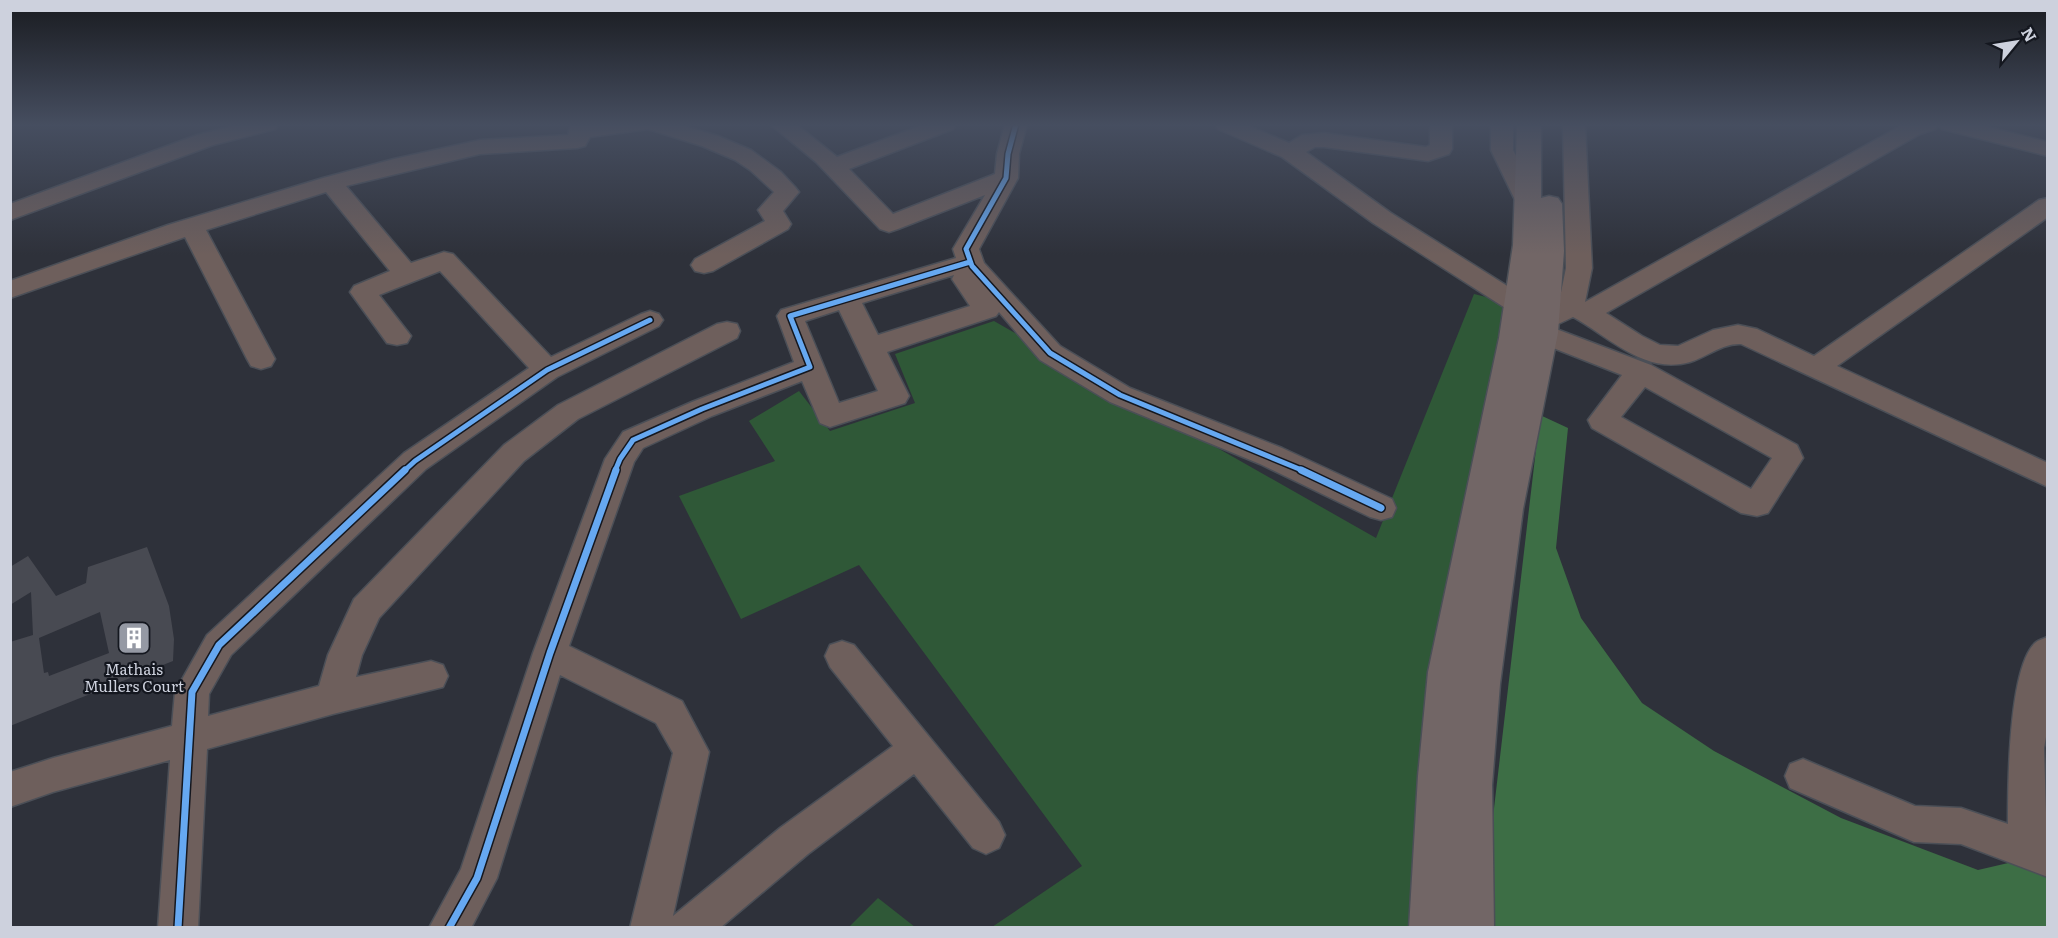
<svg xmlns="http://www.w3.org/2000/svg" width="2058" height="938" font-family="Literata,serif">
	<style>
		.green { fill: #2f5837 }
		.forest { fill: #3d6e45 }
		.building { fill: #484a52; fill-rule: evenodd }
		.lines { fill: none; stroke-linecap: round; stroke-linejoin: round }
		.minor-casing { stroke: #4b4f57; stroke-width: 3 }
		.highway-casing { stroke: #4b4f57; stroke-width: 3 }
		.minor { fill: #6e5f5c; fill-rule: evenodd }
		.highway { fill: #726666; fill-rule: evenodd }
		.cycleway-far1-casing { stroke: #14171f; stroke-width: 8 }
		.cycleway-casing { stroke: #14171f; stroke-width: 10 }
		.cycleway-far1 { stroke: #66a8f1; stroke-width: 5 }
		.cycleway { stroke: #66a8f1; stroke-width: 7 }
		.labels { text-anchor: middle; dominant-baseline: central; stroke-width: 4.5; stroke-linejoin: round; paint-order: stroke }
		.poi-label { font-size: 15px; fill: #cdd1dd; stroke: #14171f }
	</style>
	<rect width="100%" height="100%" fill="#2e313a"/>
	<path class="green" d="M 1474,294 L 1519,305 L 1433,927 L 992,927 L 1082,866 L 859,565 L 741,619 L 679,496 L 775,461 L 749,421 L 799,391 L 830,431 L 915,403 L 895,354 L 994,321 L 1376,538 Z
		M 878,898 L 915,927 L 849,927 Z"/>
	<path class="forest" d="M 1540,415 L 1568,428 L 1556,548 L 1581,618 L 1642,703 L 1714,751 L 1841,818 L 1978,870 L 2042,855 L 2047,858 L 2047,927 L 1480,928 Z"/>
	<path class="building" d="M 147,547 L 169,606 L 174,639 L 173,661 L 10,726 L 10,642 L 33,635 L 31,592 L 10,605 L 10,567 L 28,556 L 56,596 L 86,583 L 88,567 ZM 100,612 L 109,653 L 49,676 L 48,672 L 44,673 L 39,638 Z"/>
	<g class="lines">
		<g class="minor-casing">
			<path id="minor" d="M 241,124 L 278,124 L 275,129 L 213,145 L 10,220 L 10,204 L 197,135 Z
				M 571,124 L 678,124 L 718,136 L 751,150 L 781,172 L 795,187 L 799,192 L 783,211 L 791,224 L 788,229 L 713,271 L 704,273 L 695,271 L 691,265 L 695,259 L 765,221 L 758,210 L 774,192 L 750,170 L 735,160 L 702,146 L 648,129 L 590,137 L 585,146 L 577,148 L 480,154 L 346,186 L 411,263 L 444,252 L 453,254 L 551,357 L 641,314 L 650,311 L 659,314 L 663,320 L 659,326 L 557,377 L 426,469 L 231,655 L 209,694 L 208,716 L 319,686 L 328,655 L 354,599 L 504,445 L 558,405 L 717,324 L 727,322 L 737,324 L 740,331 L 737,338 L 578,419 L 524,461 L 379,618 L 362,655 L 356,677 L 431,661 L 443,665 L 448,676 L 443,687 L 333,714 L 207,749 L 198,928 L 158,928 L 170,760 L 53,792 L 10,807 L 10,772 L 53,758 L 172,726 L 175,692 L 207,635 L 404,453 L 529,368 L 440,271 L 379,295 L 411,336 L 407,343 L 397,345 L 387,343 L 350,292 L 354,286 L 390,271 L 326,192 L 206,230 L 275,359 L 271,366 L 261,369 L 251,366 L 247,359 L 185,237 L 10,298 L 10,281 L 168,225 L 323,178 L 394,159 L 480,140 L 568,135 Z
				M 770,124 L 796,124 L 837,157 L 925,124 L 956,124 L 953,129 L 849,169 L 893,214 L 995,174 L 997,154 L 1005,124 L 1027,124 L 1019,154 L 1018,178 L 979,249 L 984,263 L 1060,346 L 1130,388 L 1282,448 L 1392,499 L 1396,508 L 1392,517 L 1381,520 L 1370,517 L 1260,464 L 1110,402 L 1040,360 L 999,312 L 996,316 L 887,352 L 909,396 L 905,403 L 830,427 L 820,423 L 802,381 L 712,416 L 643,448 L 634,462 L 569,646 L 682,701 L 709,752 L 673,916 L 780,828 L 893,746 L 830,667 L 825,656 L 830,645 L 842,641 L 854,645 L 999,822 L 1005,835 L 999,848 L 986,854 L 973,848 L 914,774 L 808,854 L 720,928 L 630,928 L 673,753 L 656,723 L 560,675 L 497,878 L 471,928 L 429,928 L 461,869 L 533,653 L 605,459 L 623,432 L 692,402 L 794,362 L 777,316 L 781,310 L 956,258 L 953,249 L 985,195 L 898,229 L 889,232 L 880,229 L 816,162 ZM 954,275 L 952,279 L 970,306 L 878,335 L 862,303 ZM 839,310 L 878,391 L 839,403 L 805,321 Z
				M 1215,124 L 1244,124 L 1289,143 L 1302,135 L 1324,133 L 1426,147 L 1430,145 L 1430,124 L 1452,124 L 1452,149 L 1449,154 L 1428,161 L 1324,147 L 1315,147 L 1306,152 L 1391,213 L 1528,299 L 1532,305 L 1528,311 L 1519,314 L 1510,311 L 1373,223 L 1282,157 L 1218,129 Z
				M 1491,124 L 1513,124 L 1513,150 L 1540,202 L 1537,207 L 1528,209 L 1519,207 L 1516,202 L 1491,150 Z
				M 1563,124 L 1585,124 L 1592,268 L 1585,302 L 1904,124 L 1938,124 L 1935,129 L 1920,134 L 1606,313 L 1642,336 L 1660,345 L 1678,346 L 1713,330 L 1738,325 L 1757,329 L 1814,356 L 2039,200 L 2048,198 L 2048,217 L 1837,366 L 2048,463 L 2048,487 L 1741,344 C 1722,343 1707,357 1690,362 C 1644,375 1610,337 1573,317 L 1556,325 L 1547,322 L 1543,316 L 1547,310 L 1559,302 L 1566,268 Z
				M 1939,124 L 1976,124 L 2048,142 L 2048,156 L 1942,129 Z
				M 1543,324 L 1651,365 L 1797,445 L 1803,458 L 1768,513 L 1757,516 L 1741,513 L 1592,428 L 1588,420 L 1622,375 L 1533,340 L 1530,333 L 1533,326 ZM 1645,387 L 1772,458 L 1751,489 L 1621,417 Z
				M 2048,637 L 2048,726 L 2044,748 L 2048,877 L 1961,844 L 1914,842 L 1790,788 L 1785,776 L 1790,764 L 1803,759 L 1915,806 L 1961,808 L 2008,824 C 2008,786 2008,669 2035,643 C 2038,640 2043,639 2048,637 Z"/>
		</g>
		<g class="highway-casing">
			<path id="highway" d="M 1517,124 L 1541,124 L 1541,198 L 1549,196 L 1558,198 L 1562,204 L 1564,251 L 1558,333 L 1523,509 L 1500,684 L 1492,785 L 1494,928 L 1409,928 L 1418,776 L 1428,672 L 1499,338 L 1513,245 Z"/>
		</g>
		<use href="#minor" class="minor"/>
		<use href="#highway" class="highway"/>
		<g class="cycleway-far1-casing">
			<path id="cycleway-far1" d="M 1016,124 L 1008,154 L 1006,178 L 966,249 L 972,266 L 1050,353 L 1120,395 L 1304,471
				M 404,471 L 415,461 L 547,370 L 650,320
				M 615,471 L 620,459 L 633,440 L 702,409 L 810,367 L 790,316 L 970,262"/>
		</g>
		<g class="cycleway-casing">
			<path id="cycleway" d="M 1301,470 L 1381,508
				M 178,928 L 192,692 L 219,645 L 405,470
				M 449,928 L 477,878 L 550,653 L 616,470"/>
		</g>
		<use href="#cycleway-far1" class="cycleway-far1"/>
		<use href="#cycleway" class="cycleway"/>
	</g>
	<linearGradient id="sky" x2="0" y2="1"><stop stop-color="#191b20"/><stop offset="0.49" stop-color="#464e60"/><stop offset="1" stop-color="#464e60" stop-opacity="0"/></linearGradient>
	<rect width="2058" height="255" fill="url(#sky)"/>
	<defs>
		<g id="building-square" transform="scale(1.725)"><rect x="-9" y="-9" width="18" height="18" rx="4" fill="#9599a4" stroke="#14171f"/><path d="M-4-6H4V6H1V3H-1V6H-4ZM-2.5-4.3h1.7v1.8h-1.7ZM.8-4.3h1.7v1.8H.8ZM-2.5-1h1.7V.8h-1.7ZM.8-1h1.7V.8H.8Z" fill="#fff"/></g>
	</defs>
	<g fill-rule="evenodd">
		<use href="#building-square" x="134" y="638"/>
	</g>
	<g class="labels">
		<g class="poi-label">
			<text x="134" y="668">Mathais<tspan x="134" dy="17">Mullers Court</tspan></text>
		</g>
	</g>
	<rect width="2058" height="938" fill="none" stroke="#cdd1dd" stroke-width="24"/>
	<g transform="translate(2016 42) rotate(60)" stroke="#14171f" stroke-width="4.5" paint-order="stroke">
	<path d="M0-4.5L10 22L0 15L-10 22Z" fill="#cdd1dd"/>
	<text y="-9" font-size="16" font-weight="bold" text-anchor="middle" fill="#cdd1dd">N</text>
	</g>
</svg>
